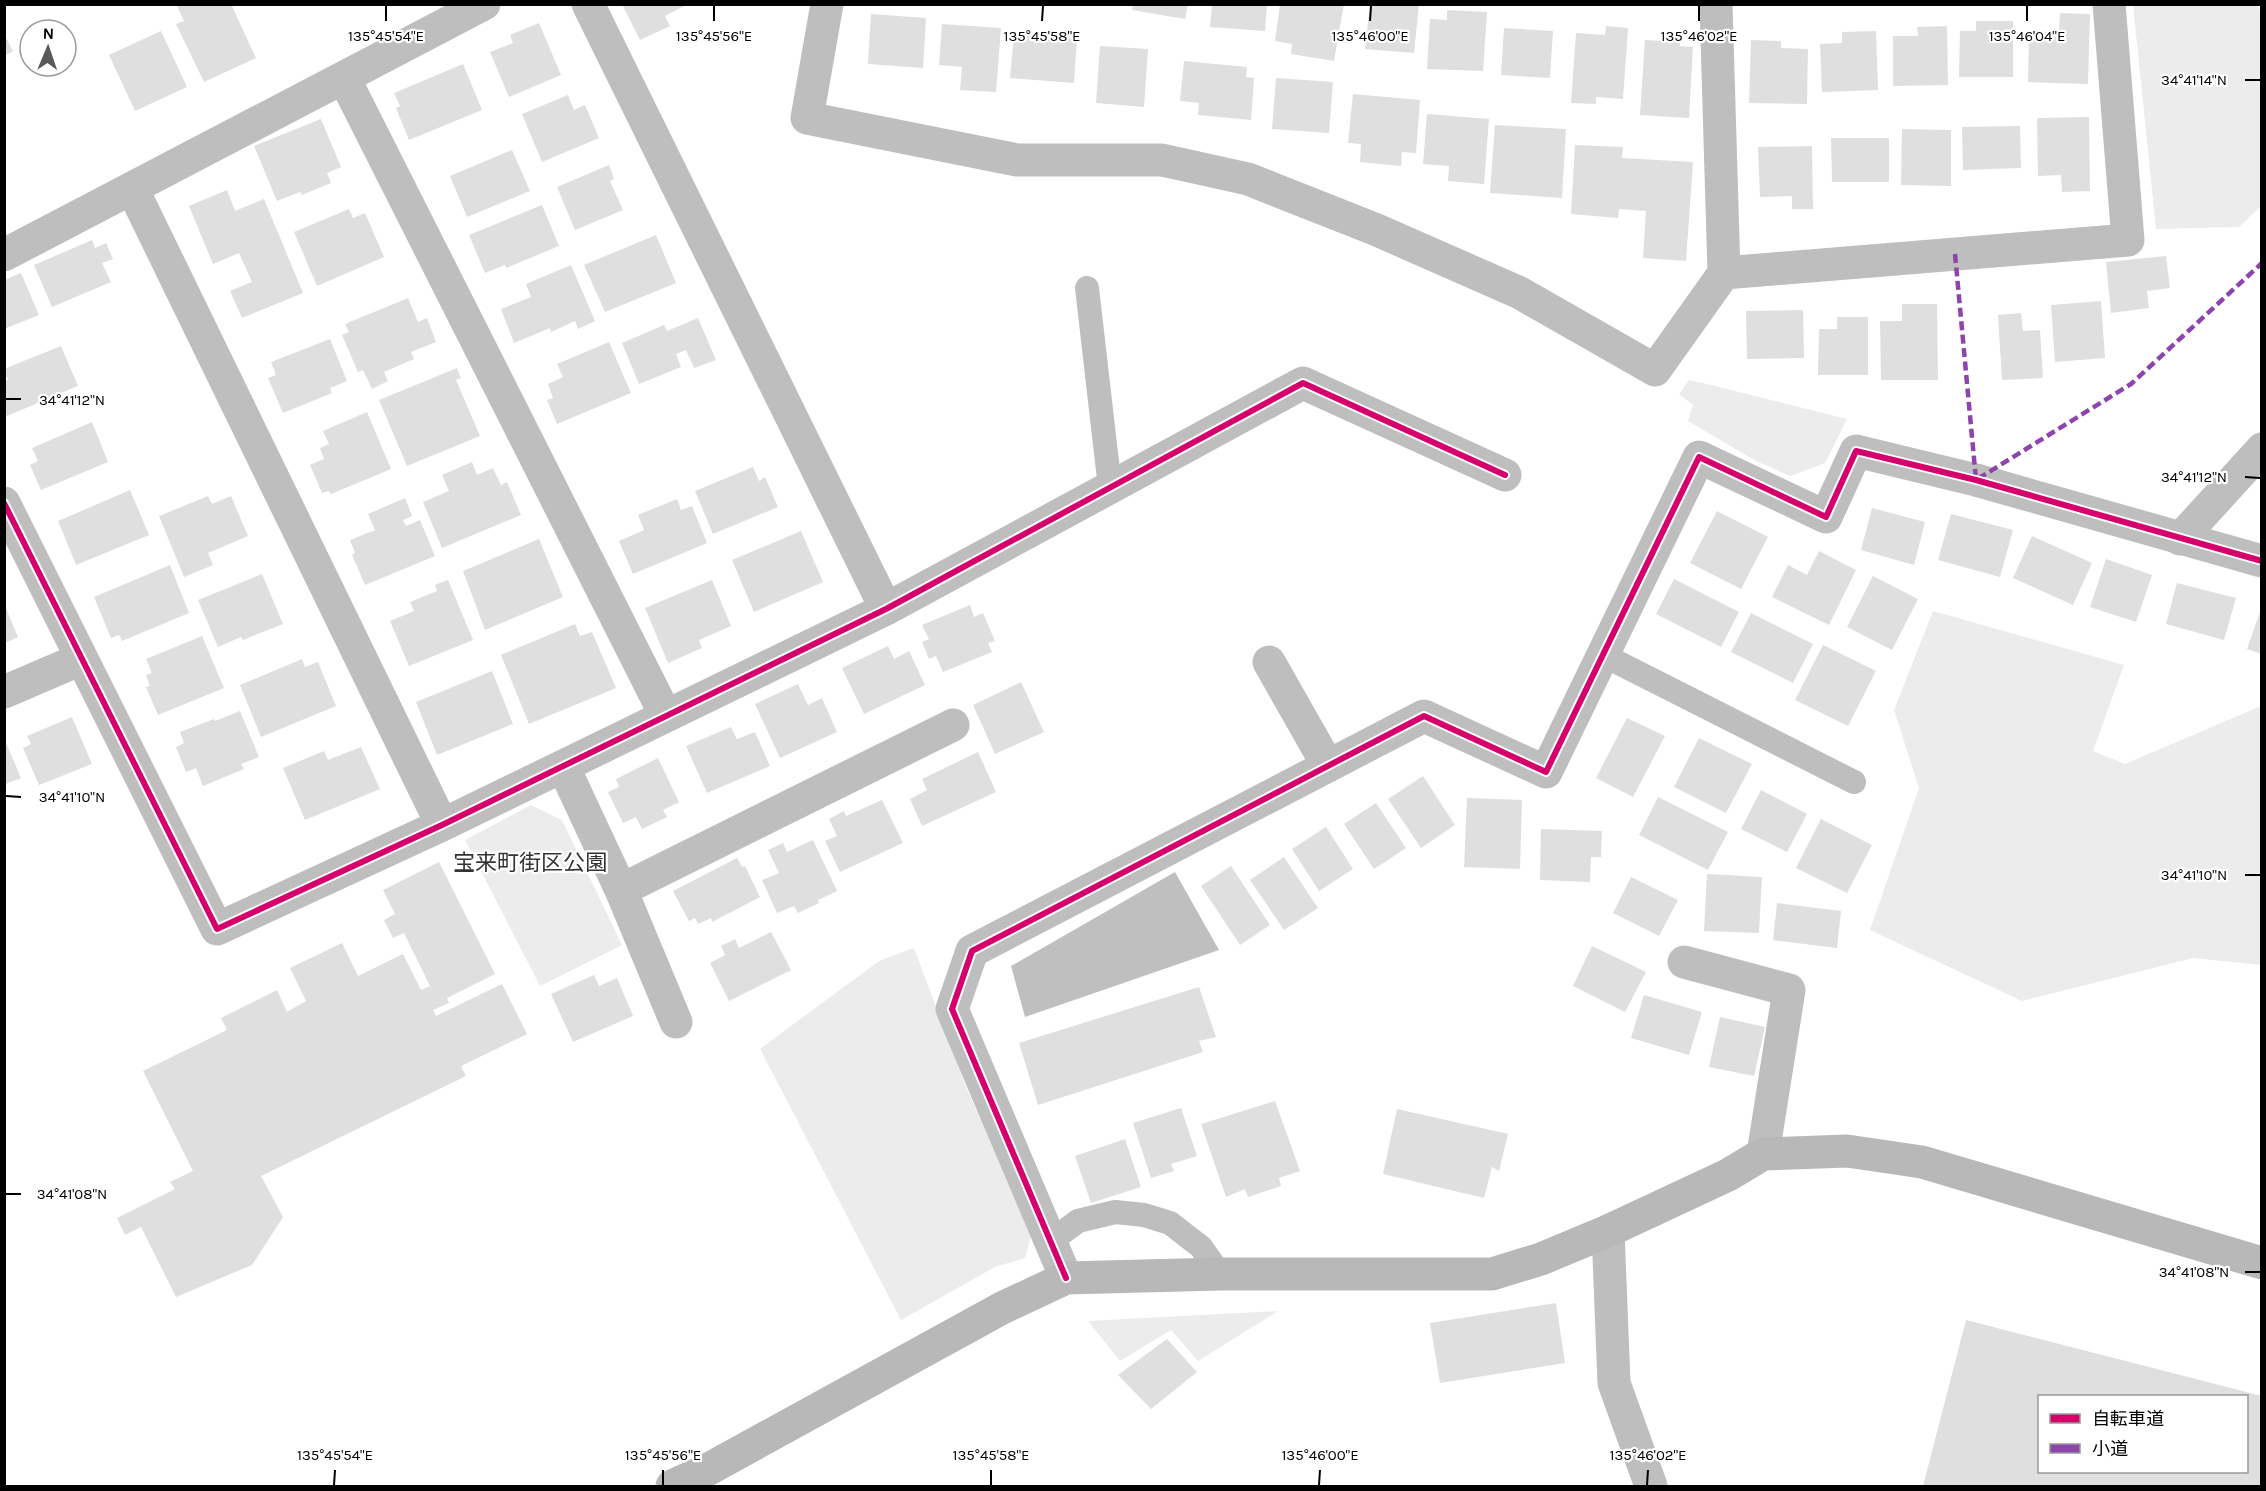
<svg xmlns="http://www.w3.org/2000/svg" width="2266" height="1491" font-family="Karla,'Noto Sans JP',sans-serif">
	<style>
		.green { fill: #ececec }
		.water { fill: #bfbfbf }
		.building { fill: #dfdfdf; fill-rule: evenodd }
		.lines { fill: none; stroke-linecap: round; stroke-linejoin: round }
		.lane { stroke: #bebebe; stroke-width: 24 }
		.street { stroke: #bebebe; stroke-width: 33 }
		.secondary { stroke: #b8b8b8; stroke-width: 33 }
		.quiet { stroke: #8e44ad; stroke-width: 4.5; stroke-dasharray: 9 4.5; stroke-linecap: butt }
		.cycleway-casing { stroke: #fff; stroke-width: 10 }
		.cycleway { stroke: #d6006c; stroke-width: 6 }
		.ticks { fill: none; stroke: #000; stroke-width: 2 }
		.labels { text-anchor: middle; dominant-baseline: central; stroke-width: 4.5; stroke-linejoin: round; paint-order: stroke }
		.park-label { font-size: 22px; fill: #333; stroke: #fff }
		.ticks-label { font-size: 15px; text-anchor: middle; fill: #000; stroke: #fff; stroke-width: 4.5; stroke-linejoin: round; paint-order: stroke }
	</style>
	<rect width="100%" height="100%" fill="#fff"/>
	<path class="green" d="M 2133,5 L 2257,5 L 2262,14 L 2261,206 L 2239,227 L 2156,229 Z
		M 1689,380 L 1707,384 L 1847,419 L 1825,463 L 1790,476 L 1756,461 L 1688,421 L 1693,405 L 1679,394 Z
		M 1933,611 L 2124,665 L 2093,751 L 2125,764 L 2261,706 L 2261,965 L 2193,958 L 2022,1001 L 1870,930 L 1919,788 L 1894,710 Z
		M 531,805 L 562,820 L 622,945 L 540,986 L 465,840 Z
		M 914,948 L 966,1087 L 1032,1232 L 1025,1258 L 995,1267 L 901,1320 L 760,1049 L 879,961 Z
		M 1278,1311 L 1198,1361 L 1171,1330 L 1120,1361 L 1088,1321 Z"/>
	<path class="water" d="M 1175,872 L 1219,950 L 1025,1017 L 1011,966 Z"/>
	<path class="building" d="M 176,4 L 231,4 L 256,58 L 204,82 L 176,24 L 184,21 Z
		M 622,4 L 688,4 L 665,16 L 670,26 L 640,40 Z
		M 1133,4 L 1188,4 L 1185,19 L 1132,10 Z
		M 1212,4 L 1267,4 L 1265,31 L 1210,27 Z
		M 1280,4 L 1344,4 L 1334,61 L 1291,54 L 1292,44 L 1275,41 Z
		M 1370,4 L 1419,4 L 1414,53 L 1365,49 Z
		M 1447,10 L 1487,12 L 1483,71 L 1427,69 L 1430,19 L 1447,20 Z
		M 2060,13 L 2090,14 L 2088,84 L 2028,82 L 2029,31 L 2059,32 Z
		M 871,14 L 926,18 L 923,68 L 868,64 Z
		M 1976,21 L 2013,21 L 2013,77 L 1959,77 L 1960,31 L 1976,31 Z
		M 539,23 L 561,75 L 509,97 L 490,52 L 513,43 L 510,35 Z
		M 942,24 L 1001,28 L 996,92 L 960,90 L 962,67 L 939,65 Z
		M 1606,26 L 1628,28 L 1623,99 L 1596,97 L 1596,104 L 1571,103 L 1576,33 L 1605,35 Z
		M 1947,26 L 1948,85 L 1893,86 L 1893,36 L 1918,36 L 1917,27 Z
		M 1504,28 L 1553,31 L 1550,78 L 1501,75 Z
		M 161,31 L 187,87 L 135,111 L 109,55 Z
		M 1876,31 L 1878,90 L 1822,92 L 1820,44 L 1842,43 L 1842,32 Z
		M 4,34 L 13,51 L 4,56 Z
		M 1014,34 L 1077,39 L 1074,83 L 1010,78 Z
		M 1663,34 L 1680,34 L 1680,46 L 1693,47 L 1689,118 L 1640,115 L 1645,40 L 1663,41 Z
		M 1751,40 L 1781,41 L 1781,48 L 1808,49 L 1807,104 L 1749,103 Z
		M 1100,46 L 1148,49 L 1144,107 L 1096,103 Z
		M 1184,61 L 1247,67 L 1246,77 L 1254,78 L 1251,120 L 1198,115 L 1199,103 L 1180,101 Z
		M 463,64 L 482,110 L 409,140 L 396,108 L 400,106 L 394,93 Z
		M 1276,78 L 1333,82 L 1329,133 L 1272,129 Z
		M 1353,94 L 1420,100 L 1416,153 L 1402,152 L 1401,166 L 1360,162 L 1361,144 L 1348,143 Z
		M 568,95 L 574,110 L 585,105 L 599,138 L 542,162 L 522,114 Z
		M 1427,114 L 1489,119 L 1484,184 L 1448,181 L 1449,166 L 1423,164 Z
		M 2089,117 L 2090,191 L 2062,192 L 2061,175 L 2038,176 L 2037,118 Z
		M 321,119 L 341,167 L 327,173 L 331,183 L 302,195 L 300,192 L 277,201 L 254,146 Z
		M 1495,125 L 1566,129 L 1562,198 L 1490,193 Z
		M 2020,126 L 2021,168 L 1963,170 L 1962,127 Z
		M 1902,129 L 1951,130 L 1951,186 L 1901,185 Z
		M 1831,138 L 1889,138 L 1889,182 L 1832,182 Z
		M 1575,145 L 1623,147 L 1622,158 L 1693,162 L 1686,261 L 1643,258 L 1646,211 L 1619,209 L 1618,218 L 1571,214 Z
		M 1812,146 L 1813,209 L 1792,209 L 1792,196 L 1760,197 L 1758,147 Z
		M 512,150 L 530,191 L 467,217 L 450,176 Z
		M 609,165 L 614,179 L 610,181 L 623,210 L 575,230 L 557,187 Z
		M 227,190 L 235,211 L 264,199 L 303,293 L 242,318 L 230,291 L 252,282 L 239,253 L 213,264 L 189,206 Z
		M 542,205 L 559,246 L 506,268 L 505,265 L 485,273 L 469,235 Z
		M 349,209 L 353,218 L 365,213 L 384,257 L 317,286 L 294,232 Z
		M 656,235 L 676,283 L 605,312 L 584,265 Z
		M 92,240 L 95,248 L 106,243 L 113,259 L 102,263 L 111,282 L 52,307 L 34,265 Z
		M 2166,256 L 2170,288 L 2147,291 L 2149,308 L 2111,313 L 2106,262 Z
		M 571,265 L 595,321 L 578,329 L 575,321 L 551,332 L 550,328 L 514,343 L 501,309 L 531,297 L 526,284 Z
		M 21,273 L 39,315 L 4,329 L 4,280 Z
		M 408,298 L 418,322 L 427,318 L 436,342 L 411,352 L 414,359 L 384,372 L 388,381 L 372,389 L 363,370 L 358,372 L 342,335 L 349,332 L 345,324 Z
		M 2101,301 L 2105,358 L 2055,362 L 2051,305 Z
		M 1902,304 L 1937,304 L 1938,380 L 1881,380 L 1880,321 L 1902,321 Z
		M 1803,310 L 1804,358 L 1747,359 L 1746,311 Z
		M 2021,313 L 2023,331 L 2040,330 L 2043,378 L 2002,380 L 1998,315 Z
		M 1837,317 L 1868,317 L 1868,375 L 1818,375 L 1819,329 L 1837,329 Z
		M 698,318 L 716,360 L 694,368 L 686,350 L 676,354 L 681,367 L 639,384 L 622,343 L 664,325 L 667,331 Z
		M 330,339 L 347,381 L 330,388 L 332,393 L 283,413 L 268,378 L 276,375 L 271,362 Z
		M 609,342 L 631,393 L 557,424 L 547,400 L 553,398 L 548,384 L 563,377 L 557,364 Z
		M 61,346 L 78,386 L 7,416 L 4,411 L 4,381 L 8,380 L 4,369 Z
		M 457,368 L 461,378 L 456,380 L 480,436 L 407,466 L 379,400 Z
		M 367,412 L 391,469 L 331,494 L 329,491 L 322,493 L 310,465 L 324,459 L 320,448 L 329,444 L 323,431 Z
		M 92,422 L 108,462 L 41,490 L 30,465 L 38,461 L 32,448 Z
		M 472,462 L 477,475 L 493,468 L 501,485 L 507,482 L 521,515 L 442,548 L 423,502 L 449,491 L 442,475 Z
		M 753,467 L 759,481 L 765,477 L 778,507 L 713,534 L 695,491 Z
		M 130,490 L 149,535 L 76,565 L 58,521 Z
		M 208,496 L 212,504 L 231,496 L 248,536 L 208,553 L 213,565 L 184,577 L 159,516 Z
		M 405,498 L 412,516 L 403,520 L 406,526 L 420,520 L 435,556 L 365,585 L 352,555 L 355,553 L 350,540 L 375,530 L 368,514 Z
		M 677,499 L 681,510 L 692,506 L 707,543 L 633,574 L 619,541 L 644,530 L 638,515 Z
		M 1872,508 L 1925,522 L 1914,565 L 1861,550 Z
		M 1717,511 L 1768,537 L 1741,589 L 1690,563 Z
		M 1951,514 L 2013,530 L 2000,577 L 1938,560 Z
		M 801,531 L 823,582 L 754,612 L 732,560 Z
		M 2032,536 L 2092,563 L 2073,605 L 2013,578 Z
		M 539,539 L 563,597 L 485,630 L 463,571 Z
		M 1819,551 L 1856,570 L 1829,625 L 1772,597 L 1788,565 L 1807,575 Z
		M 2106,559 L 2152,575 L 2136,622 L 2090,607 Z
		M 170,565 L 189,613 L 122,641 L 119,635 L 111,638 L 94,597 Z
		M 262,574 L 283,624 L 243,640 L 241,637 L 218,647 L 198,600 Z
		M 1873,576 L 1918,599 L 1892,650 L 1847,627 Z
		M 1674,579 L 1739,612 L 1721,647 L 1656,614 Z
		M 448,580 L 473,640 L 409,666 L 390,621 L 414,611 L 410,602 L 437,591 L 435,585 Z
		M 712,580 L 731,626 L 699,640 L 702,648 L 668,663 L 645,608 Z
		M 2177,583 L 2236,598 L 2224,640 L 2166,624 Z
		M 970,605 L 974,617 L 983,613 L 995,641 L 988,643 L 992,652 L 943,672 L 936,656 L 929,659 L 922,642 L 929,639 L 922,625 Z
		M 5,606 L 18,637 L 5,643 Z
		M 2262,606 L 2262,654 L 2247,649 Z
		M 1751,613 L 1813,644 L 1793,683 L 1731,652 Z
		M 575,624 L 580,636 L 592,632 L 616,688 L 529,724 L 501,655 Z
		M 202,636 L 224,688 L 158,715 L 146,687 L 150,686 L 146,675 L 152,673 L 146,659 Z
		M 1823,645 L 1876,671 L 1848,726 L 1795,700 Z
		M 888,646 L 894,659 L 909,651 L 925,685 L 864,714 L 842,668 Z
		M 302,659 L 305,667 L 318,662 L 336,706 L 261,737 L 240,685 Z
		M 492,671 L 513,724 L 437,755 L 416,702 Z
		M 1021,682 L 1044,732 L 995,754 L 973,705 Z
		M 798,684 L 808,705 L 822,698 L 837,732 L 780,758 L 755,704 Z
		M 240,711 L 259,757 L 241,764 L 244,769 L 203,786 L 196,768 L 186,772 L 176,747 L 184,743 L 180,732 L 214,719 L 215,721 Z
		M 72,717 L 92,764 L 39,785 L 23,748 L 31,744 L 27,736 Z
		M 1627,718 L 1665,736 L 1633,797 L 1596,778 Z
		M 731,727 L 737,739 L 755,732 L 770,766 L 707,793 L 686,746 Z
		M 1699,738 L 1752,764 L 1726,813 L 1674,787 Z
		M 5,740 L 21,778 L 5,784 Z
		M 361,747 L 380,789 L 305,820 L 283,768 L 324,751 L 328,760 Z
		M 978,752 L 996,792 L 922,826 L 910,799 L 927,790 L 922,779 Z
		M 658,758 L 679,802 L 663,810 L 667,817 L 642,829 L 636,817 L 623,823 L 608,792 L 619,787 L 616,779 Z
		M 1423,776 L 1455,825 L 1421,848 L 1388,799 Z
		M 1761,790 L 1807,814 L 1787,852 L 1741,829 Z
		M 1658,797 L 1728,832 L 1708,870 L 1639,835 Z
		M 1467,798 L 1522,800 L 1520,869 L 1464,867 Z
		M 882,800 L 903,843 L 840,872 L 825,841 L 837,836 L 829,819 L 844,811 L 846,816 Z
		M 1376,803 L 1406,848 L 1374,869 L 1344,824 Z
		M 1821,819 L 1872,845 L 1847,893 L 1796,868 Z
		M 1326,827 L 1353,869 L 1319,891 L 1292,849 Z
		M 1541,829 L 1602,831 L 1601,857 L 1591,857 L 1590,882 L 1540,880 Z
		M 813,840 L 837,891 L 818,900 L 819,903 L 798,913 L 794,906 L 777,913 L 762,880 L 779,873 L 768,850 L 783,843 L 787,852 Z
		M 1284,857 L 1318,908 L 1284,930 L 1250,880 Z
		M 737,858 L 742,867 L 745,866 L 760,897 L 712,922 L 711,918 L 698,924 L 695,918 L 689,921 L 673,891 Z
		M 439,862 L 495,974 L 447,998 L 449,1003 L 433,1010 L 436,1016 L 502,984 L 527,1034 L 461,1066 L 466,1076 L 261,1176 L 283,1217 L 252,1265 L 176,1297 L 141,1227 L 125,1235 L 117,1218 L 175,1189 L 170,1182 L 193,1171 L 143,1071 L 227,1030 L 221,1018 L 277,990 L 287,1012 L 306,1001 L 290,968 L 342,943 L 358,976 L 403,954 L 421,990 L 430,986 L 404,933 L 393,938 L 384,920 L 395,914 L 383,890 Z
		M 1231,866 L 1270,925 L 1240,945 L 1201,886 Z
		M 1707,874 L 1762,877 L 1759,933 L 1704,931 Z
		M 1631,877 L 1678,900 L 1659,936 L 1613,913 Z
		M 1777,903 L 1841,911 L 1837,948 L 1773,940 Z
		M 771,932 L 791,970 L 729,1001 L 710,963 L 725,955 L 721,946 L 735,939 L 739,948 Z
		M 1592,946 L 1646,972 L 1625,1012 L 1573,986 Z
		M 594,975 L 599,986 L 617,978 L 633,1016 L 573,1042 L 551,994 Z
		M 1199,987 L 1216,1037 L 1199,1041 L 1203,1052 L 1038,1105 L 1019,1043 Z
		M 1644,995 L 1702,1012 L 1689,1055 L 1631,1038 Z
		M 1720,1017 L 1765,1027 L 1754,1076 L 1709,1067 Z
		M 1275,1101 L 1300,1171 L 1279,1178 L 1281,1186 L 1248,1197 L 1245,1189 L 1226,1197 L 1201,1124 Z
		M 1181,1108 L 1197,1156 L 1171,1164 L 1174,1171 L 1151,1178 L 1133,1123 Z
		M 1397,1109 L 1508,1134 L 1499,1171 L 1492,1167 L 1484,1198 L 1383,1174 Z
		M 1125,1139 L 1141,1187 L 1091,1203 L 1075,1156 Z
		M 1556,1303 L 1565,1363 L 1440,1383 L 1430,1323 Z
		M 1966,1320 L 2262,1396 L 2262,1486 L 1923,1486 ZM 2040,1396 L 2246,1396 L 2246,1472 L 2040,1472 Z
		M 1167,1339 L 1197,1372 L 1151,1409 L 1118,1375 Z"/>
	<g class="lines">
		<path class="lane" d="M 1087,288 L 1110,488
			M 1603,655 L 1854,782
			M 1051,1241 L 1078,1221 L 1115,1212 L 1144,1215 L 1170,1223 L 1201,1247 L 1220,1274"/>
		<path class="street" d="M 588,4 L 886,609
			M 827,4 L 807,118 L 1017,160 L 1162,160 L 1248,179 L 1377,230 L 1520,293 L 1655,370 L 1724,273 L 1716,4
			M 344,78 L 666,716
			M 132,188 L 442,825
			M 4,255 L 484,4
			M 1724,273 L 2128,240 L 2109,4
			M 4,503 L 217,929 L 442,825 L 886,609 L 1303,383 L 1505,475
			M 2180,539 L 2262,449
			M 1269,662 L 1328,766
			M 4,692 L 81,659
			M 563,766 L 621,890 L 676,1022
			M 621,890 L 953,725
			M 1684,962 L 1789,990 L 1763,1154
			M 1608,1231 L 1614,1383 L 1651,1486
			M 1066,1278 L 952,1009 L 972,951 L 1424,716 L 1546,772 L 1699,457 L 1826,517 L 1856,451 L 1976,480 L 2262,561"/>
		<path class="secondary" d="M 672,1486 L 707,1470 L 1002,1308 L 1066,1278 L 1220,1274 L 1492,1274 L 1541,1259 L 1608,1231 L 1728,1175 L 1763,1154 L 1847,1151 L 1922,1162 L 2262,1263"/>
		<path class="quiet" d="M 1955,254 L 1976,480 L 2131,384 L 2262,263"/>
		<g class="cycleway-casing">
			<path id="cycleway" d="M 4,503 L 217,929 L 442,825 L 886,609 L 1303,383 L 1505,475
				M 1066,1278 L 952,1009 L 972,951 L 1424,716 L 1546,772 L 1699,457 L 1826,517 L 1856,451 L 1976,480 L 2262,561"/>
		</g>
		<use href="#cycleway" class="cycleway"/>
	</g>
	<path class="ticks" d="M 386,21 L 386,6M 714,21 L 714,6M 1042,21 L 1043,6M 1370,21 L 1371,6M 1699,21 L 1699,6M 2027,21 L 2027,6M 2245,80 L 2260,80M 6,399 L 21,399M 2245,477 L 2260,478M 6,796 L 21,797M 2245,875 L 2260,875M 6,1194 L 21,1194M 2245,1272 L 2260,1272M 334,1485 L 335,1470M 663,1485 L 663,1470M 991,1485 L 991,1470M 1319,1485 L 1320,1470M 1647,1485 L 1648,1470"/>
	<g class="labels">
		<g class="park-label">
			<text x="530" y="863">宝来町街区公園</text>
		</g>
	</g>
	<g class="ticks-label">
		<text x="386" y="41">135°45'54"E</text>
		<text x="714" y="41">135°45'56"E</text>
		<text x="1042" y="41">135°45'58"E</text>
		<text x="1370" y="41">135°46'00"E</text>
		<text x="1699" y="41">135°46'02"E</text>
		<text x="2027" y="41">135°46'04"E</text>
		<text x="2194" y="85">34°41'14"N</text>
		<text x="72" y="405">34°41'12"N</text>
		<text x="2194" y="482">34°41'12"N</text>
		<text x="72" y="802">34°41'10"N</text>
		<text x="2194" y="880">34°41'10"N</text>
		<text x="72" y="1199">34°41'08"N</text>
		<text x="2194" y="1277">34°41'08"N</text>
		<text x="335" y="1460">135°45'54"E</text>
		<text x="663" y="1460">135°45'56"E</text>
		<text x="991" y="1460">135°45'58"E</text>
		<text x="1320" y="1460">135°46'00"E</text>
		<text x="1648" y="1460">135°46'02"E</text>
	</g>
	<rect width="2266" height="1491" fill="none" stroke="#000000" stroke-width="12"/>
	<rect x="2038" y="1395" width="210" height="78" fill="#ffffff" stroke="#999999" stroke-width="1.5"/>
	<rect x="2050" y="1414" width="30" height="9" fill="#d6006c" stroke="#999999" stroke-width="1.5"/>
	<text x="2092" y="1425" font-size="18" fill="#000000">自転車道</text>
	<rect x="2050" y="1444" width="30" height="9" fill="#8e44ad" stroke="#999999" stroke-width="1.5"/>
	<text x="2092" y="1455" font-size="18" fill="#000000">小道</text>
	<g transform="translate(48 48) rotate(2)"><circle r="28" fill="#ffffff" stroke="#999999" stroke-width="1.5"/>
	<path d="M0-4.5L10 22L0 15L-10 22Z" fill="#595959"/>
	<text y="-9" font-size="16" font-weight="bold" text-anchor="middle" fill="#000000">N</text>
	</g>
</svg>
